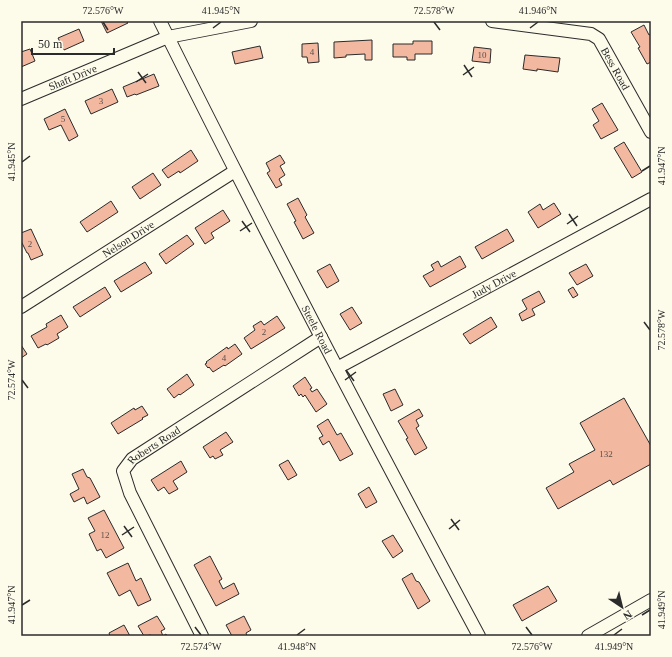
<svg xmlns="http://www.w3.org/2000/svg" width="672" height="657" font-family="Georgia,serif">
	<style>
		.building { fill: #f2b8a0; stroke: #2b2b2b }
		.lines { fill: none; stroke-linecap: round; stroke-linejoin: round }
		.minor-casing { stroke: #2b2b2b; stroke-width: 14 }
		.minor { stroke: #fdfbea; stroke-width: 12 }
		.ticks { fill: none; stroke: #2b2b2b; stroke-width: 1.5 }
		.labels { text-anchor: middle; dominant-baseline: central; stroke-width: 3; stroke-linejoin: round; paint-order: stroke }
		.number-label { font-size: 9px; fill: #5d4e48 }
		.street-label { font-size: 11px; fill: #2b2b2b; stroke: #fdfbea }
		.neatline { fill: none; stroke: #2b2b2b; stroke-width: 1.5 }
		.ticks-label { font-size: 10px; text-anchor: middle; fill: #2b2b2b }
	</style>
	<rect width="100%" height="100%" fill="#fdfbea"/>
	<path class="building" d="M 101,21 L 126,21 L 128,23 L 107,33 Z
		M 644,25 L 649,35 L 651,34 L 651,62 L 647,64 L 638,48 L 640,47 L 631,32 Z
		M 79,29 L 84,41 L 64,50 L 58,38 Z
		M 372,40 L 372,60 L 365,60 L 365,54 L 346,55 L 346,57 L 334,58 L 334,42 Z
		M 413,41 L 432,41 L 432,54 L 415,54 L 415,60 L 407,60 L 407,57 L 393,57 L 393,44 L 413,44 Z
		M 318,43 L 319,62 L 308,63 L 307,57 L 302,57 L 302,44 Z
		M 260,46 L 263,58 L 235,64 L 232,52 Z
		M 474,47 L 491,49 L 490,63 L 472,61 Z
		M 30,49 L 35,61 L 21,67 L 21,52 Z
		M 525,55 L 560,58 L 558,72 L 537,69 L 537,71 L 523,69 Z
		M 154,74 L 159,86 L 136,95 L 135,94 L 127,97 L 123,87 Z
		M 112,89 L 118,102 L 91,114 L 85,101 Z
		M 602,103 L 618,130 L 601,139 L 593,125 L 599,121 L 592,109 Z
		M 65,109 L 78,136 L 69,141 L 61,125 L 49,130 L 44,119 Z
		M 624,142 L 642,172 L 632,178 L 614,148 Z
		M 191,150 L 198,161 L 180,173 L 179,171 L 168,178 L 162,170 Z
		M 280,155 L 285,163 L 280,166 L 285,175 L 279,179 L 282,185 L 276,188 L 267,173 L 270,171 L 266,163 Z
		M 153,173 L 161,185 L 140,199 L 132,187 Z
		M 298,198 L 307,215 L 305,217 L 314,233 L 303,239 L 294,222 L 296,221 L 287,204 Z
		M 111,201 L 118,212 L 87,232 L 80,222 Z
		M 554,203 L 561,214 L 538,228 L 528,212 L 540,204 L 543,210 Z
		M 223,210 L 230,221 L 211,233 L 214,238 L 205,244 L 195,228 Z
		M 31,229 L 43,255 L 31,260 L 28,253 L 27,253 L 21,241 L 21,233 Z
		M 507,229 L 514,241 L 482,259 L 475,247 Z
		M 187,235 L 194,244 L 166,264 L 159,254 Z
		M 460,256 L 466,267 L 430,287 L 423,276 L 434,270 L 431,265 L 438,261 L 441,267 Z
		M 145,262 L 152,273 L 121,292 L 114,281 Z
		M 330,264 L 339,281 L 327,288 L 317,271 Z
		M 586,264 L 593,276 L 577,285 L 569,273 Z
		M 105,287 L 111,297 L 80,317 L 73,307 Z
		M 573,287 L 578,295 L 573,298 L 568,290 Z
		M 539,291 L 545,302 L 532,309 L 535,315 L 522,321 L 519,314 L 527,309 L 522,300 Z
		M 352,307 L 362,323 L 350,330 L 340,314 Z
		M 61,315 L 68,327 L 57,334 L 59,338 L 47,345 L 46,344 L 38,348 L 31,336 L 47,327 L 46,324 Z
		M 277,316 L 285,328 L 251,349 L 244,338 L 255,330 L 253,326 L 261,321 L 264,325 Z
		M 491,317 L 497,327 L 470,344 L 463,334 Z
		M 235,344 L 242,354 L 225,366 L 224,365 L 213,372 L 209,367 L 208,368 L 205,364 L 207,363 L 206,362 L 227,347 L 228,349 Z
		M 21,345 L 27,354 L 21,358 Z
		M 187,374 L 194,385 L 180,395 L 179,394 L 174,398 L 167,389 Z
		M 305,377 L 312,388 L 310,389 L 312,392 L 317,389 L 327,404 L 316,412 L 305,395 L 303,397 L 301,394 L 299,396 L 293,386 Z
		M 395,389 L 403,405 L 391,411 L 383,394 Z
		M 624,398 L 651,446 L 651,464 L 613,485 L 610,480 L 558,509 L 546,488 L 574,472 L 569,464 L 595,450 L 580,423 Z
		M 142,406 L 148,415 L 142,418 L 143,419 L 118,434 L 111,423 L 134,408 L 135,410 Z
		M 419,409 L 423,416 L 416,420 L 419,426 L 416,428 L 427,448 L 415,455 L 406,439 L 408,438 L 398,421 Z
		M 328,419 L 337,435 L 341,433 L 353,454 L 340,461 L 329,441 L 323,445 L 319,438 L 323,436 L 317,426 Z
		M 226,432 L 233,442 L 220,450 L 223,455 L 215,459 L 213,456 L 210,458 L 203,447 Z
		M 288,460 L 297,475 L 288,480 L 279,465 Z
		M 181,461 L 187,472 L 173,481 L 178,489 L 169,494 L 164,487 L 158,491 L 151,480 Z
		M 83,469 L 87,477 L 90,478 L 100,497 L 87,504 L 84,497 L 74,502 L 70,494 L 79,489 L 72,474 Z
		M 369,487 L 377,502 L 366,508 L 358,494 Z
		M 104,510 L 124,548 L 106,558 L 101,549 L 97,551 L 89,534 L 95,531 L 88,518 Z
		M 393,535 L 403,551 L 393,558 L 382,541 Z
		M 210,556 L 222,579 L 219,581 L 223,589 L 234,583 L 239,594 L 216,606 L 194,565 Z
		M 128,563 L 136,581 L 141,578 L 151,600 L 138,606 L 130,590 L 119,596 L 107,573 Z
		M 412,573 L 416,581 L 419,582 L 430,601 L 418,609 L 402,579 Z
		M 548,586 L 557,601 L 522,621 L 513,605 Z
		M 157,616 L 165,629 L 161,631 L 163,636 L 166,634 L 167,636 L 152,636 L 151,635 L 144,636 L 138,626 Z
		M 244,616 L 251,630 L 246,633 L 247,636 L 232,636 L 226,625 Z
		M 124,625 L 130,636 L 110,636 L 109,633 Z"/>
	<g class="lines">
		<g class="minor-casing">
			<g id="minor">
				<path id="s1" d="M 160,21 C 263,228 370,433 479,636"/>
				<path id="s2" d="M 492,21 L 591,34 L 599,39 L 651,132"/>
				<path id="s3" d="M 21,99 L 168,37 L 251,21"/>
				<path id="s4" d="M 21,307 L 235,171"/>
				<path id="s5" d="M 337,368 L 651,199"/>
				<path id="s6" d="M 202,636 L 130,493 L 123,471 L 132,459 L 321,337"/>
				<path d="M 588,636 L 651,600"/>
			</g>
		</g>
		<use href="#minor" class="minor"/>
	</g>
	<path class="ticks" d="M 103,22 L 108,30M 434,22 L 440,30M 213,28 L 221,22M 530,28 L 538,22M 464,65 L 472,77M 138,72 L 146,83M 463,75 L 474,67M 136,82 L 148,74M 22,162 L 30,156M 642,171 L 650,166M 569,214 L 577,226M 242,221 L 250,232M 567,224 L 578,216M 240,231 L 252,223M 644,322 L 650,330M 346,370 L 354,381M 22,380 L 28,388M 345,380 L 356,372M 451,519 L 459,530M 124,526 L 132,537M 449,529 L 460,520M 122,535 L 134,527M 22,605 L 30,600M 642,615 L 650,610M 195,627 L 201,635M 526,627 L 532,635M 297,635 L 305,629M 614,635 L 622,629"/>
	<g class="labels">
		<g class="number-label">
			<text x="312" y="52">4</text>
			<text x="482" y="55">10</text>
			<text x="101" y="101">3</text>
			<text x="63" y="119">5</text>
			<text x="30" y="244">2</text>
			<text x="264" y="332">2</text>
			<text x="224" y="358">4</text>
			<text x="606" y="454">132</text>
			<text x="105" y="535">12</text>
		</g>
		<g class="street-label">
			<text stroke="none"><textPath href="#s2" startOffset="143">Bess Road</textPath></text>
			<text stroke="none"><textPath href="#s3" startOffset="56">Shaft Drive</textPath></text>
			<text stroke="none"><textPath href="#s4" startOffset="127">Nelson Drive</textPath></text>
			<text stroke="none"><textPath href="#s5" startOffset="178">Judy Drive</textPath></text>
			<text stroke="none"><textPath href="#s1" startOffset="346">Steele Road</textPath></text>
			<text stroke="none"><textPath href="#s6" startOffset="224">Roberts Road</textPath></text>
		</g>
	</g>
	<rect width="672" height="657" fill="none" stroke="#fdfbea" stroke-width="44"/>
	<g transform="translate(622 607) rotate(145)" stroke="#fdfbea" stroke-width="3" paint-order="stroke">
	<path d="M0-3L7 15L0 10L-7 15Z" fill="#2b2b2b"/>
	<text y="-6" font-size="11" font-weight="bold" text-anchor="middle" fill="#2b2b2b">N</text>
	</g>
	<path d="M32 48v6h82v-6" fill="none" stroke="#2b2b2b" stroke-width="2"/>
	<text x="38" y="48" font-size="12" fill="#2b2b2b" stroke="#fdfbea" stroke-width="3" paint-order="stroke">50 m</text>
	<rect x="22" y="22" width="628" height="613" class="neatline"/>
	<g class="ticks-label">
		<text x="103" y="14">72.576°W</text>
		<text x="221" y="14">41.945°N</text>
		<text x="434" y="14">72.578°W</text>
		<text x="538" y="14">41.946°N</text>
		<text transform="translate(11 162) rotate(-90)" y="4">41.945°N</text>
		<text transform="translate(661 166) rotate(-90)" y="4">41.947°N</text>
		<text transform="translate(661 330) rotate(-90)" y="4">72.578°W</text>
		<text transform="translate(11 380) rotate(-90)" y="4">72.574°W</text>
		<text transform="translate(11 605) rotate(-90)" y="4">41.947°N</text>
		<text transform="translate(661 610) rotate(-90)" y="4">41.949°N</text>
		<text x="201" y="650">72.574°W</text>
		<text x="297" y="650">41.948°N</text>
		<text x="532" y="650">72.576°W</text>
		<text x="614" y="650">41.949°N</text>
	</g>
</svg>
